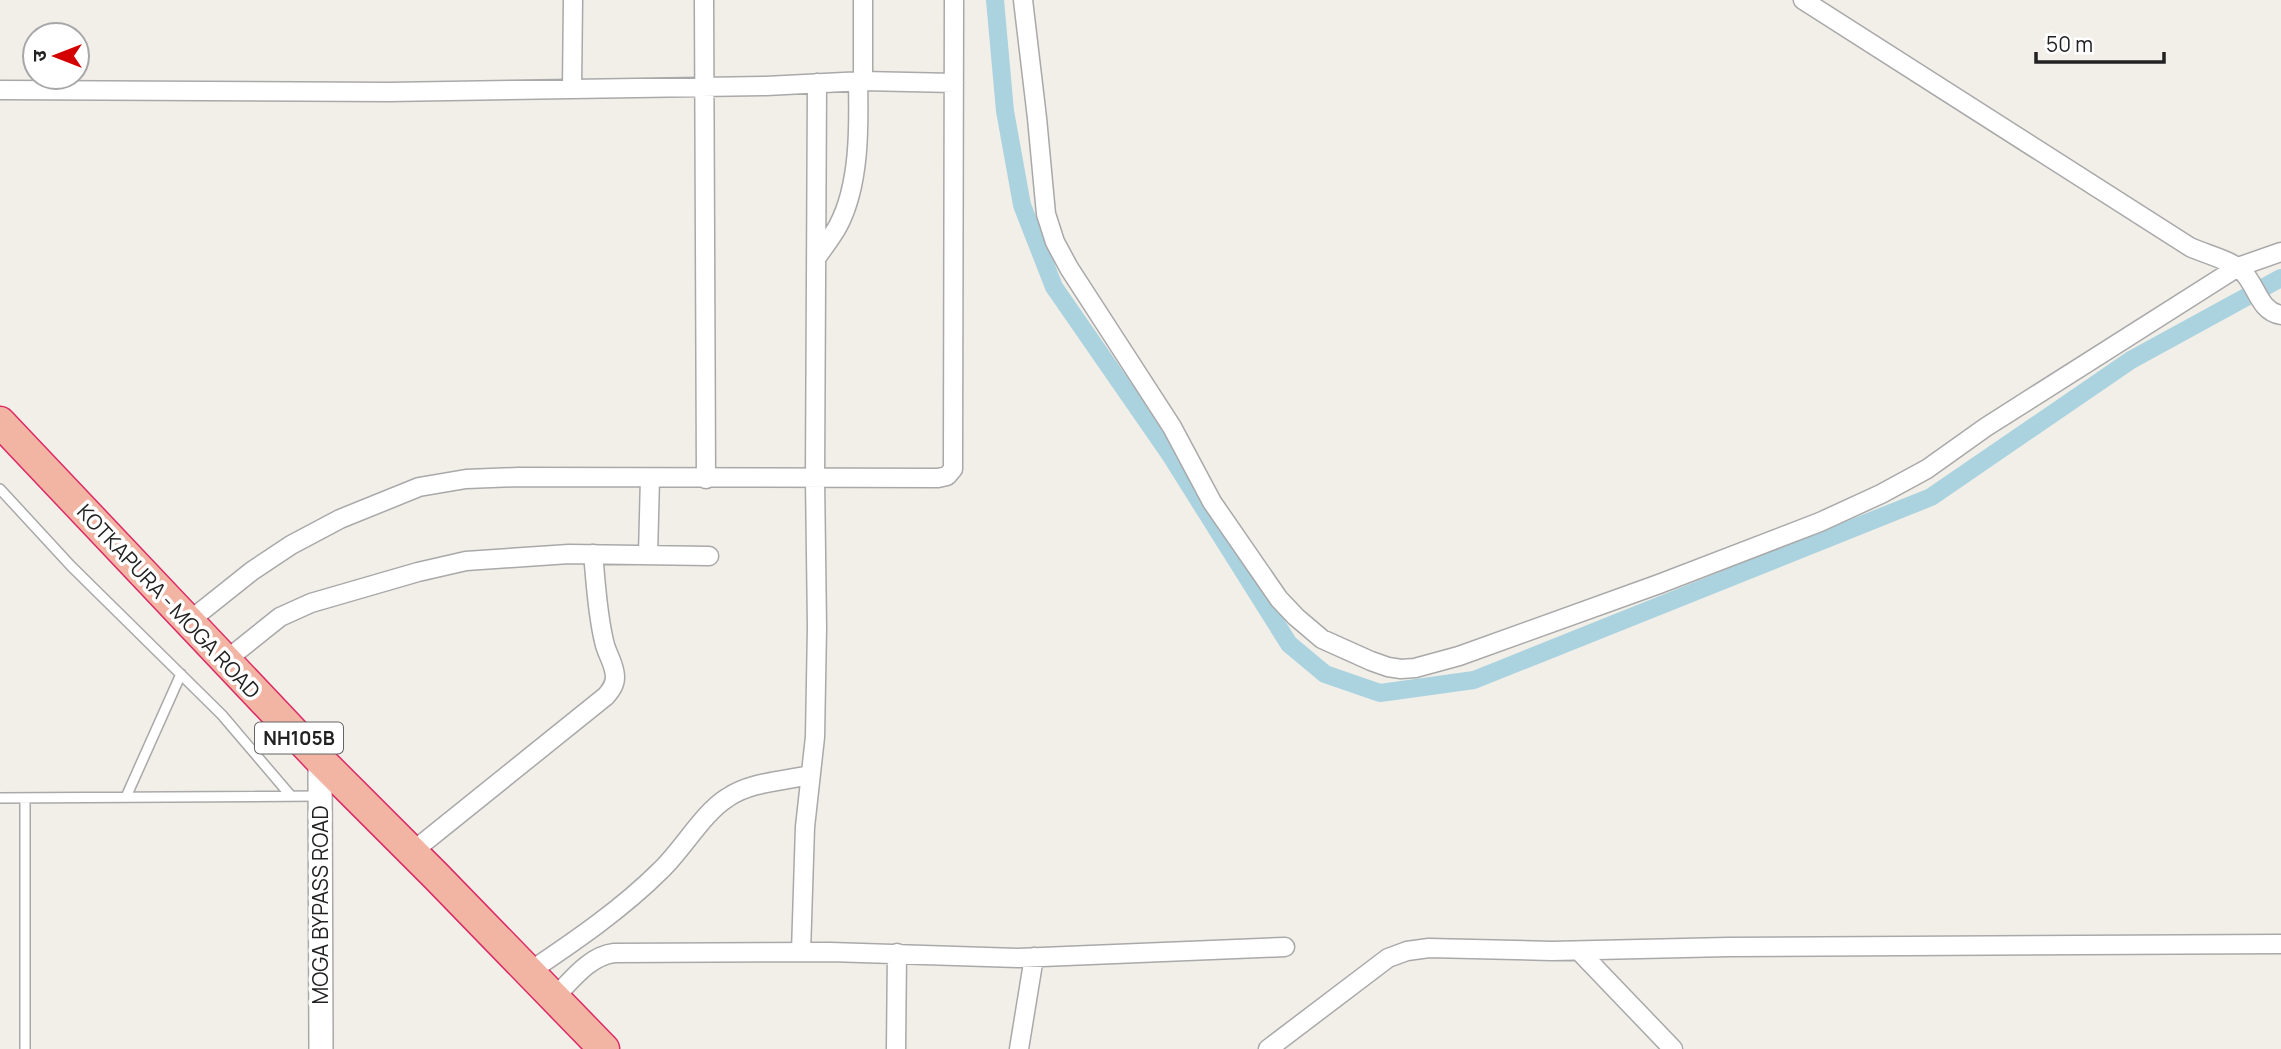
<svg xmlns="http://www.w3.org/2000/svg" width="2281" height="1049" font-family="Manrope,'Noto Sans Devanagari',sans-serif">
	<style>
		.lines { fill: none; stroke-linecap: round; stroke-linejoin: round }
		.canal { stroke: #aad3df; stroke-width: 18 }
		.service-casing { stroke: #a9a9a9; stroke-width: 12 }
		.minor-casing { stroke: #a9a9a9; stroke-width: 21 }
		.tertiary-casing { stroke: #a9a9a9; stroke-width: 26 }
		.trunk-casing { stroke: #dc2a67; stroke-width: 33 }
		.service { stroke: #fff; stroke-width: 9 }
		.minor { stroke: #fff; stroke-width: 18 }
		.tertiary { stroke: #fff; stroke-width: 23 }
		.trunk { stroke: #f2b4a3; stroke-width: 30 }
		.labels { text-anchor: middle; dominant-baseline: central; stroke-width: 7; stroke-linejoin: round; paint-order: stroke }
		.shield { fill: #fff; stroke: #646464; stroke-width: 2 }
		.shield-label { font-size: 19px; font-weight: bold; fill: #222 }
		.street-label { font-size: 21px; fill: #222; stroke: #fff }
	</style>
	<rect width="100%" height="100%" fill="#f2efe9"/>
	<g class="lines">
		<path class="canal" d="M 995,0 L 1005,111 L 1022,205 L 1054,287 L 1171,456 L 1289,644 L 1325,674 L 1380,693 L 1474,680 L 1931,497 L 2131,360 L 2281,278"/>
		<g class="service-casing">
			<path id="service" d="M 0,489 L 71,566 L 222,715 L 291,796
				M 126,797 L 181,674
				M 0,798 L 320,796
				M 25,1049 L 25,798"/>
		</g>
		<g class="minor-casing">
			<path id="minor" d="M 704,0 L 706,479
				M 863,0 L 863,81
				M 1023,0 L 1037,118 L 1046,214 L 1055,242 L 1069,268 L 1172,427 L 1212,502 L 1279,599 L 1296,617 L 1322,639 L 1371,661 L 1388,667 L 1401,669 L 1415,668 L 1459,656 L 1659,584 L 1820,522 L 1881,494 L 1927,469 L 1986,427 L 2238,267 L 2281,252
				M 1803,0 L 2190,247 C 2205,254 2230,260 2241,270 C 2257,284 2258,311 2281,315
				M 572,88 L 573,0
				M 0,90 L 388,92 L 766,86 L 863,81 L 954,83
				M 817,257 C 824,247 832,237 838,226 C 860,185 859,126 858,81
				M 648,555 L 650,478
				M 188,622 L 252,571 L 291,545 L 340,519 L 419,487 L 466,479 L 518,477 L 938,478 L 947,476 L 953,469 L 953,458 L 954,0
				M 225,661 L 280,617 L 311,603 L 418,572 L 466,561 L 569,554 L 709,556
				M 412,852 L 606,696 C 611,690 615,685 615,677 C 615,664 606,653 604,641 C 597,612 596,583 593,554
				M 1579,951 L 1673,1049
				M 801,952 L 805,827 L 815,737 L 817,627 L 815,479 L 817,83
				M 529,972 C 575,941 622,909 661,870 C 683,849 703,813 727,798 C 750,782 783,781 810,775
				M 554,998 C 571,981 589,956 614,953 L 830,952 L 1018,958 L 1285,947
				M 896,1049 L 897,953
				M 1019,1049 L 1034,957
				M 1268,1049 L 1388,958 L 1407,951 L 1429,948 L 1552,951 L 1728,947 L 2281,944"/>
		</g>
		<g class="tertiary-casing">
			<path id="tertiary" d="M 320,760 L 321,1049"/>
		</g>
		<g class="trunk-casing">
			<path id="trunk" d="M 0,422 L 320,760 L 436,876 L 604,1049"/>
		</g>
		<use href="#service" class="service"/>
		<use href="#minor" class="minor"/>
		<use href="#tertiary" class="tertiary"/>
		<use href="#trunk" class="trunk"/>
	</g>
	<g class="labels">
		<rect class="shield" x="255" y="722.5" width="88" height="31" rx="5"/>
		<g class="shield-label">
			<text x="299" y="738">NH105B</text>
		</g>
		<g class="street-label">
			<text transform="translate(169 601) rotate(47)">KOTKAPURA - MOGA ROAD</text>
			<text transform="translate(320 905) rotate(-90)">MOGA BYPASS ROAD</text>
		</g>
	</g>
	<g transform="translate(56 56) rotate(270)"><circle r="33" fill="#ffffff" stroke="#a7a7a7" stroke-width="2"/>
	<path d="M0-5L12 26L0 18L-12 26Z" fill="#d40000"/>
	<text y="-10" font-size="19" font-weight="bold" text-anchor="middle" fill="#222222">उ</text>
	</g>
	<path d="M2036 52v10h128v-10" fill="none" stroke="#222222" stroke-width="3.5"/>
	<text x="2046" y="52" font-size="21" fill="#222222" stroke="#ffffff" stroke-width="5" paint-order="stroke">50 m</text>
</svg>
